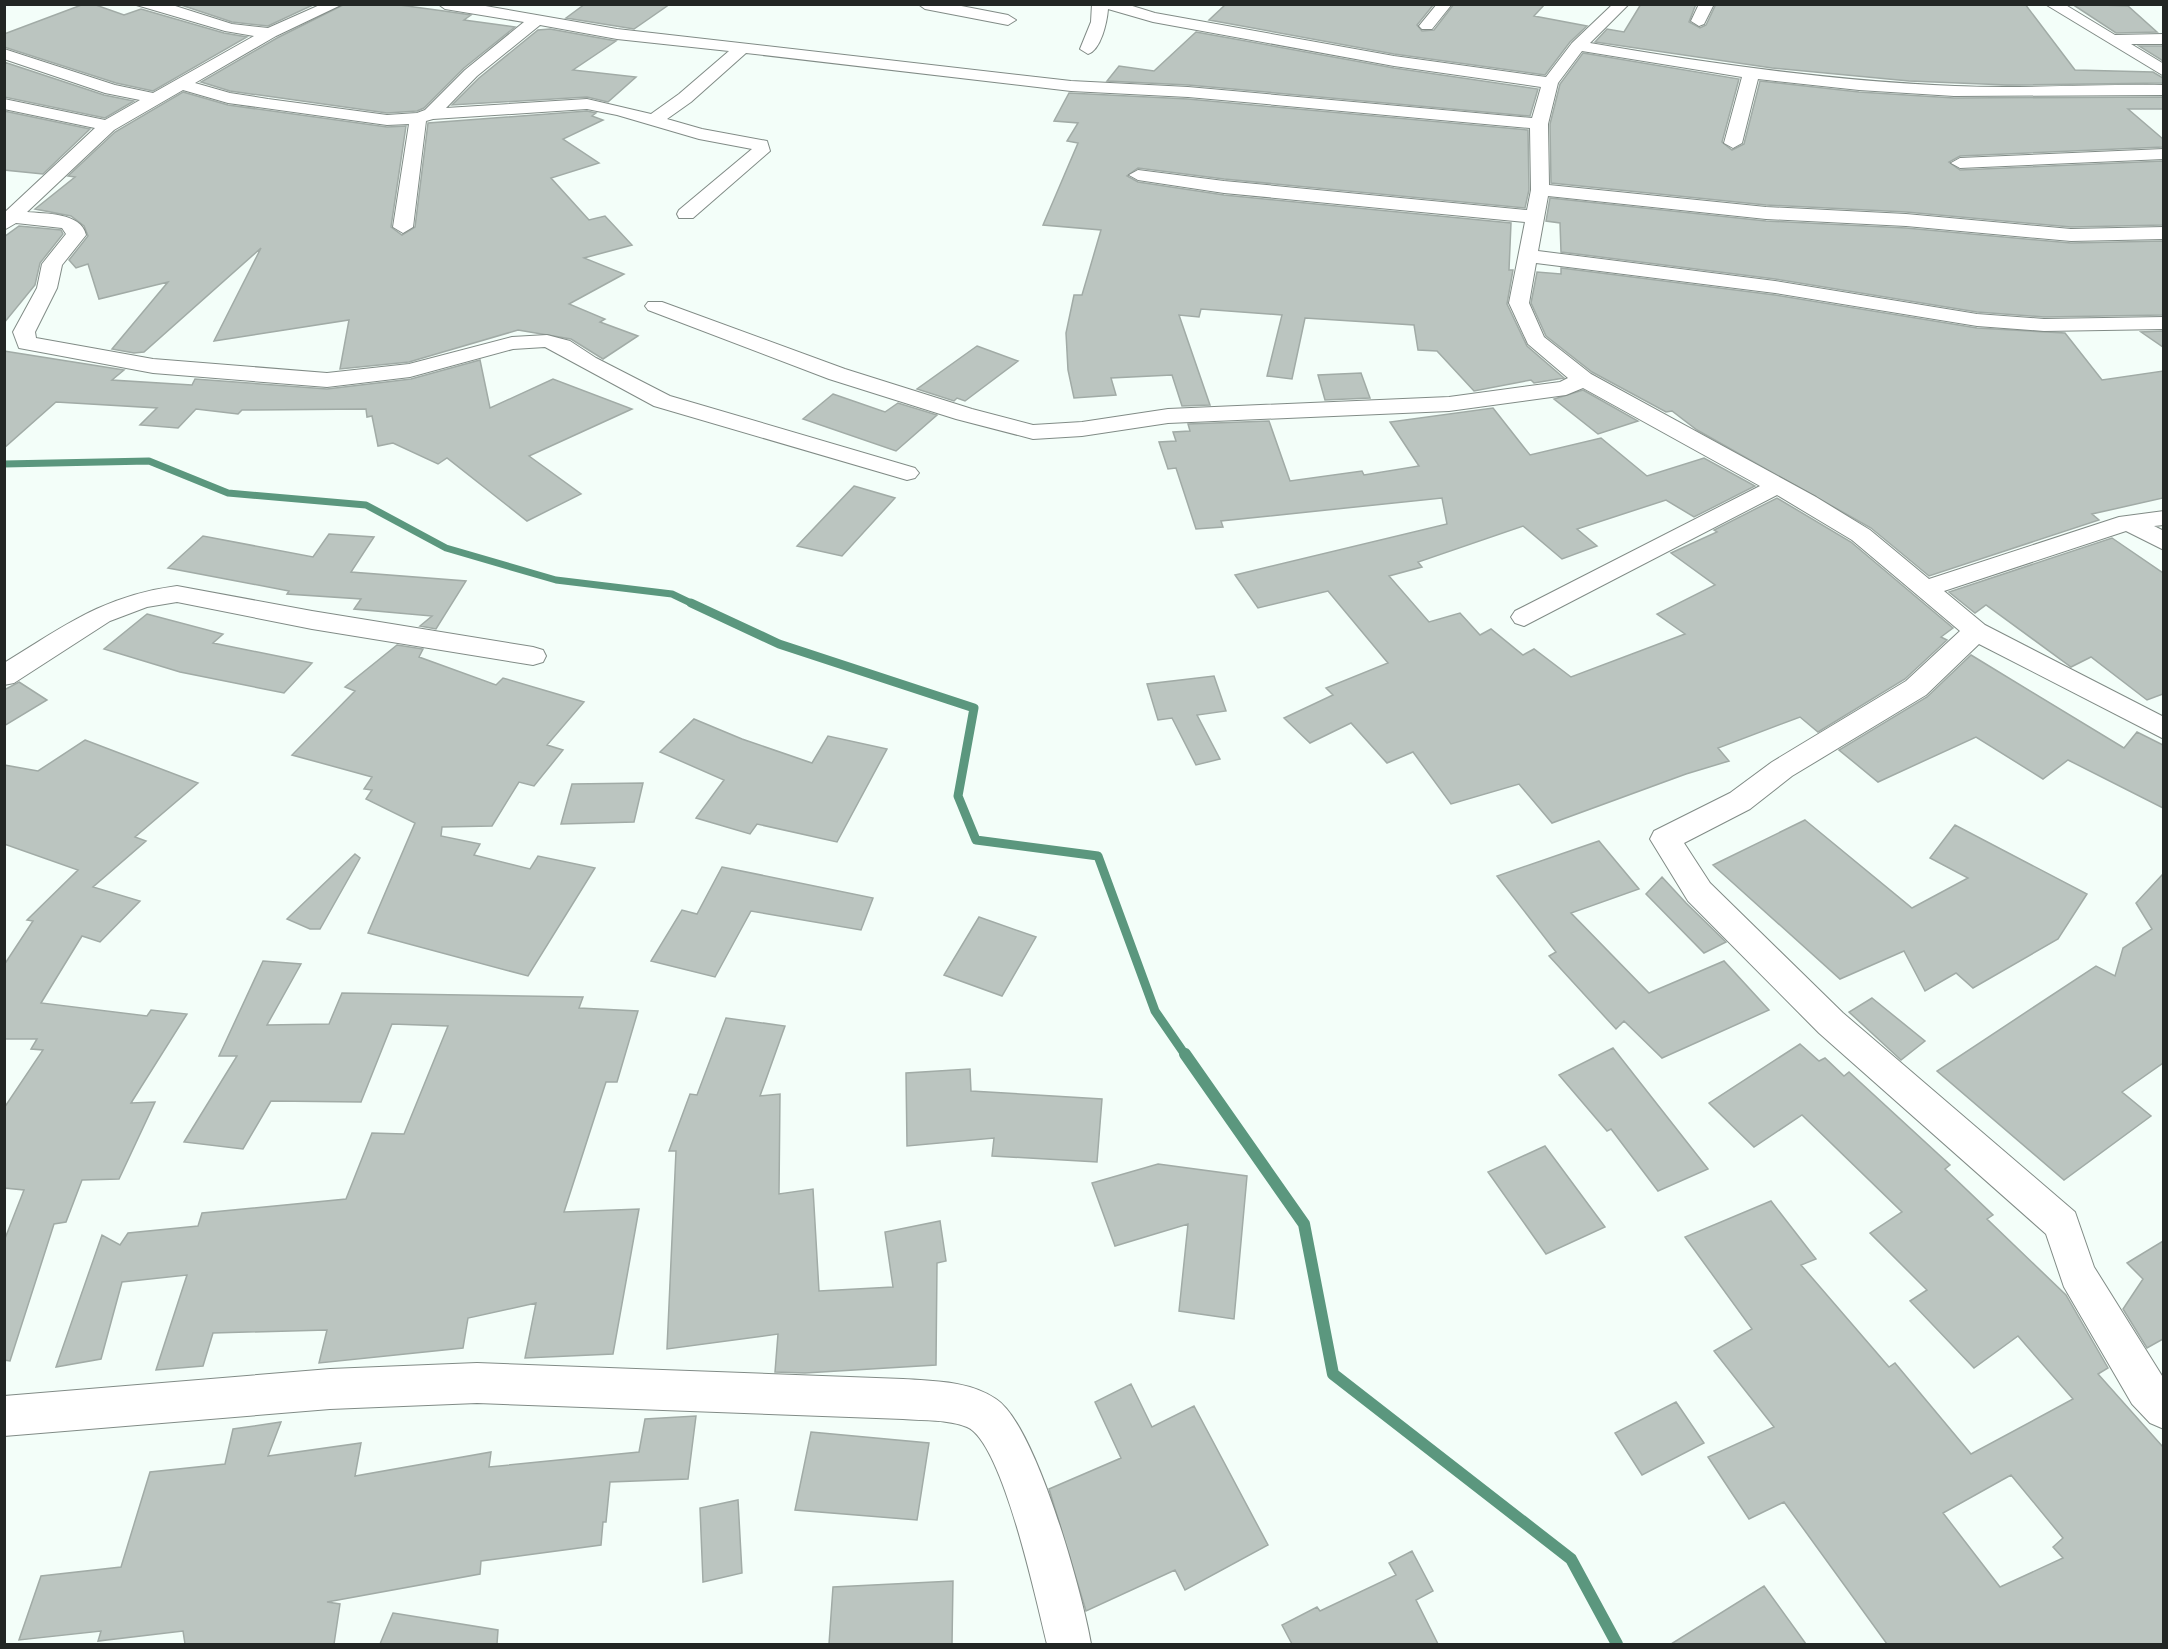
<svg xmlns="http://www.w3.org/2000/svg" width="2168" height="1649" font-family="Manrope,sans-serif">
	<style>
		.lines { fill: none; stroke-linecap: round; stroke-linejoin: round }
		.stream-far2 { stroke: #5b977e; stroke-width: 7 }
		.stream-far1 { stroke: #5b977e; stroke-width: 9 }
		.stream { stroke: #5b977e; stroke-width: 12 }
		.building { fill: #bbc5c0; stroke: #a1aba6; stroke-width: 1.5; fill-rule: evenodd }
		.street-casing { stroke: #818b86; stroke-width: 2 }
		.street { fill: #fff; fill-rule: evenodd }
	</style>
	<rect width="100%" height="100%" fill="#f3fef9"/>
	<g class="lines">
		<path class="stream-far2" d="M 4,464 L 149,461 L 228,493 L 366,505 L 446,548 L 556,580 L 672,594 L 695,605"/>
		<path class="stream-far1" d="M 691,603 L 779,644 L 974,708 L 958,796 L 976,840 L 1098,856 L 1155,1011 L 1186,1056"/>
		<path class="stream" d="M 1185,1054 L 1304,1224 L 1333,1374 L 1571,1559 L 1617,1644"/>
	</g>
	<path class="building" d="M 84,4 L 93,4 L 124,15 L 141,9 L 224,33 L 247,37 L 153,91 L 116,83 L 4,47 L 4,34 Z
		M 178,4 L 315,4 L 268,26 L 232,22 Z
		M 345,4 L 392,4 L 444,11 L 471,15 L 464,20 L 515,27 L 464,68 L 424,108 L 417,111 L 387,113 L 230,91 L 201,82 L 277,38 Z
		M 585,4 L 670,4 L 634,29 L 566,18 Z
		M 1226,4 L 1434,4 L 1417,25 L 1422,31 L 1434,30 L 1454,4 L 1545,4 L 1534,16 L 1587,26 L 1570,42 L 1545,75 L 1394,54 L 1209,20 Z
		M 1641,4 L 1696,4 L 1689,22 L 1700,28 L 1706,25 L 1716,4 L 2025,4 L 2075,70 L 2153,72 L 2163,78 L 2163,83 L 2007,85 L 1909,81 L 1772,68 L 1595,42 L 1607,29 L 1624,32 Z
		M 2072,4 L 2128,6 L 2157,32 L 2116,33 Z
		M 550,29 L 616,41 L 573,70 L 636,77 L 608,102 L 587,97 L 452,105 L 479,78 L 538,30 Z
		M 1196,32 L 1394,68 L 1538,89 L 1530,116 L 1188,85 L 1107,81 L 1119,66 L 1154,71 Z
		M 2139,46 L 2163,46 L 2163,61 Z
		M 1583,53 L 1739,79 L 1722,142 L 1732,150 L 1744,144 L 1760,81 L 1859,92 L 1954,98 L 2163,97 L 2163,109 L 2128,109 L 2163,139 L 2163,147 L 1960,156 L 1949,162 L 1960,170 L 2163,161 L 2163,225 L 2071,227 L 1906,212 L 1766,205 L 1551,183 L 1550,124 L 1560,84 Z
		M 4,62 L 104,95 L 134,101 L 105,118 L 4,97 Z
		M 183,92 L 228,105 L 387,127 L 406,126 L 391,227 L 402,235 L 415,227 L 428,123 L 587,111 L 596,113 L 592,116 L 603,120 L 563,139 L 599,163 L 551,178 L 589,220 L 605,216 L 632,245 L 584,258 L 624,274 L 569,304 L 605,319 L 600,322 L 638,336 L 603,359 L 571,339 L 518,330 L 409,362 L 340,369 L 349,320 L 214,341 L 261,248 L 144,352 L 134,353 L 112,349 L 168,282 L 99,299 L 88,264 L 76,268 L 69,260 L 88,236 L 84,226 L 71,216 L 35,209 L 75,177 L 68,176 L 115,132 Z
		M 1069,93 L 1188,99 L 1528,130 L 1529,190 L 1525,208 L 1224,179 L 1138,168 L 1127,176 L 1138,182 L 1224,195 L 1511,223 L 1509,270 L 1513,270 L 1507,304 L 1527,346 L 1564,378 L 1534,383 L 1531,380 L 1474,391 L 1437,351 L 1418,350 L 1414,325 L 1305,318 L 1292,379 L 1267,376 L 1282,315 L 1201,309 L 1199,317 L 1179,315 L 1210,405 L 1182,406 L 1172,375 L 1111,378 L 1116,395 L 1074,398 L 1068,370 L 1066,333 L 1074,295 L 1082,295 L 1101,230 L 1043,225 L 1078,143 L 1067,141 L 1078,123 L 1054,121 Z
		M 4,111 L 90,129 L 43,174 L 4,170 Z
		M 1550,198 L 1766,221 L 1906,228 L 2071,243 L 2163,241 L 2163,315 L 2044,317 L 1977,312 L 1775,279 L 1561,252 L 1560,223 L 1546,221 Z
		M 19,226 L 61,230 L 63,234 L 40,263 L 35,285 L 4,323 L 4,237 Z
		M 1561,268 L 1775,295 L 1977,328 L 2065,333 L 2102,380 L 2163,371 L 2163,498 L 2092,514 L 2099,520 L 1929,576 L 1871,528 L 1697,430 L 1672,411 L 1666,412 L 1592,372 L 1546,336 L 1531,303 L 1537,272 L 1561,274 Z
		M 2163,331 L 2163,347 L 2141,332 Z
		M 977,346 L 1018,361 L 965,401 L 957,398 L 954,401 L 917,389 Z
		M 4,351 L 124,370 L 112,380 L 192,385 L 195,379 L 327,389 L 411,379 L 480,360 L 490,408 L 553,379 L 632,409 L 529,456 L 581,494 L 527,521 L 447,458 L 438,464 L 393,443 L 378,446 L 372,416 L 367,417 L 366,409 L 242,410 L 238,414 L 196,409 L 178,428 L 140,425 L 157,408 L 56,402 L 4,448 Z
		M 1361,373 L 1370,398 L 1325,400 L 1318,375 Z
		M 1583,390 L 1638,421 L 1598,434 L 1554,399 Z
		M 833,394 L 885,412 L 898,403 L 937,415 L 896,451 L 803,419 Z
		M 1493,408 L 1530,455 L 1601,438 L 1647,476 L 1704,458 L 1755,486 L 1694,517 L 1666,500 L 1577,529 L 1597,546 L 1562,559 L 1523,526 L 1418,562 L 1422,567 L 1389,576 L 1429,622 L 1460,613 L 1480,635 L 1491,629 L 1523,655 L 1534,649 L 1571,677 L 1685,634 L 1657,614 L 1715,585 L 1671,553 L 1717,532 L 1714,530 L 1777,498 L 1851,542 L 1953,628 L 1941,637 L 1947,640 L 1905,679 L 1818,732 L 1800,717 L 1718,748 L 1729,761 L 1686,774 L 1552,823 L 1519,784 L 1451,804 L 1413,752 L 1387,763 L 1351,723 L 1310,743 L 1284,718 L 1333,695 L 1326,688 L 1388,663 L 1328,591 L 1258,608 L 1235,575 L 1447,524 L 1442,498 L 1221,521 L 1223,527 L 1196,529 L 1176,468 L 1168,469 L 1159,442 L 1176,441 L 1173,432 L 1190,431 L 1188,424 L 1269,421 L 1290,481 L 1362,471 L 1364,475 L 1419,466 L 1390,422 Z
		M 854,486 L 895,498 L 842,556 L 797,546 Z
		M 329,534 L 374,537 L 351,572 L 466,581 L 436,629 L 420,626 L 432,616 L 354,609 L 361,599 L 287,594 L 289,591 L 168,568 L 203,536 L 313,557 Z
		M 2112,538 L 2163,573 L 2163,694 L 2147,700 L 2091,657 L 2071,667 L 1986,605 L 1975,613 L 1949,592 Z
		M 147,614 L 223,634 L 213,643 L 312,663 L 284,693 L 180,672 L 104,649 Z
		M 397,645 L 423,649 L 419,657 L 496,685 L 503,678 L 584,702 L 547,745 L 563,750 L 534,786 L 519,782 L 492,826 L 442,827 L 441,836 L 480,844 L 474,855 L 530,869 L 538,856 L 595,868 L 528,976 L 368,933 L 415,823 L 366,799 L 372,790 L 364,789 L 372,777 L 292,755 L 355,691 L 345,687 Z
		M 1971,655 L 2124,748 L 2137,732 L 2163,745 L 2163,808 L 2068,760 L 2043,779 L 1976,737 L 1878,782 L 1839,750 L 1927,697 Z
		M 1214,676 L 1226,711 L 1197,715 L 1220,759 L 1196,765 L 1172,718 L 1158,720 L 1147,684 Z
		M 19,682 L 47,700 L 4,726 L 4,690 Z
		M 694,719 L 742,739 L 812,763 L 828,736 L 887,749 L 837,842 L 757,824 L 750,834 L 696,818 L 724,780 L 660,752 Z
		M 85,740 L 198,783 L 135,837 L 146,841 L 93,887 L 140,901 L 100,942 L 82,936 L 41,1003 L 147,1016 L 151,1010 L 187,1014 L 131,1103 L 155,1102 L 119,1179 L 82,1180 L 66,1222 L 54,1224 L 10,1361 L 4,1360 L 4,1241 L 24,1190 L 4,1188 L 4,1108 L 43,1050 L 31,1049 L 37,1039 L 4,1039 L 4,965 L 33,921 L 27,920 L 78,870 L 4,844 L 4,765 L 38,771 Z
		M 643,783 L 634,822 L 561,824 L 572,784 Z
		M 1805,820 L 1912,908 L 1968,878 L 1930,858 L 1955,825 L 2087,894 L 2058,939 L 1973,988 L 1956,973 L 1925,991 L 1904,951 L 1840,979 L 1713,865 Z
		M 1599,841 L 1639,889 L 1571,913 L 1649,993 L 1724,961 L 1769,1010 L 1662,1058 L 1624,1021 L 1616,1029 L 1549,956 L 1556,952 L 1497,876 Z
		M 355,854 L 360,858 L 320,929 L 310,929 L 287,919 Z
		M 722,867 L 873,898 L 861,930 L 751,911 L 715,977 L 651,961 L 682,910 L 697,914 Z
		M 2163,874 L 2163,1063 L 2122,1092 L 2151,1116 L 2064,1180 L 1937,1071 L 2096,966 L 2115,976 L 2123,948 L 2152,929 L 2136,903 Z
		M 1662,877 L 1686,903 L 1726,942 L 1704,953 L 1646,894 Z
		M 979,917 L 1036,937 L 1002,996 L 944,975 Z
		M 263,961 L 301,964 L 267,1025 L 329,1024 L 342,993 L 583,997 L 579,1008 L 638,1011 L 617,1082 L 606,1082 L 564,1212 L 639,1209 L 613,1354 L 525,1358 L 536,1303 L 468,1318 L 463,1348 L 319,1363 L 327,1330 L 213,1333 L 203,1366 L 156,1370 L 187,1275 L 122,1282 L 101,1359 L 56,1367 L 102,1235 L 120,1245 L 128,1233 L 198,1226 L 202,1213 L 346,1199 L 372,1133 L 404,1134 L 448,1026 L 392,1024 L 361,1102 L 271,1101 L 243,1149 L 184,1142 L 237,1056 L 219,1056 Z
		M 1872,998 L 1925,1041 L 1901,1060 L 1849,1012 Z
		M 726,1018 L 785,1026 L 760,1096 L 780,1094 L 779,1194 L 813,1189 L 819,1291 L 893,1287 L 885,1232 L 940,1221 L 946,1261 L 937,1263 L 936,1365 L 805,1373 L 775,1372 L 778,1334 L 667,1349 L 676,1151 L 669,1151 L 690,1094 L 697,1095 Z
		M 1800,1044 L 1819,1061 L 1825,1058 L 1844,1076 L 1849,1072 L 1950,1165 L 1945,1169 L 1993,1215 L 1987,1219 L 2066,1295 L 2108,1368 L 2098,1374 L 2163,1447 L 2163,1644 L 1887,1644 L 1784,1502 L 1749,1519 L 1708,1457 L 1774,1427 L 1714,1351 L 1752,1329 L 1685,1237 L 1771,1201 L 1816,1259 L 1801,1265 L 1889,1367 L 1895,1363 L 1971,1454 L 2073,1399 L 2018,1336 L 1974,1368 L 1910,1301 L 1927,1290 L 1870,1233 L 1902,1212 L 1802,1115 L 1754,1147 L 1709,1103 ZM 2011,1475 L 2063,1538 L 2053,1547 L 2063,1558 L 2000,1587 L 1943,1513 Z
		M 1613,1048 L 1708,1169 L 1658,1191 L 1611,1129 L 1607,1131 L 1559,1075 Z
		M 970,1069 L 971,1091 L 1102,1099 L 1097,1162 L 992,1156 L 994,1138 L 907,1146 L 906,1073 Z
		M 1545,1146 L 1605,1227 L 1546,1254 L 1488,1172 Z
		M 1158,1164 L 1247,1176 L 1234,1319 L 1179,1311 L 1188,1224 L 1115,1246 L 1092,1183 Z
		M 2163,1241 L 2163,1339 L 2147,1348 L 2123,1309 L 2143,1279 L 2127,1263 Z
		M 1131,1384 L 1152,1427 L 1194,1406 L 1268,1545 L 1185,1590 L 1175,1570 L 1086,1611 L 1049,1489 L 1121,1458 L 1095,1402 Z
		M 1676,1402 L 1704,1443 L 1642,1475 L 1615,1433 Z
		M 696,1416 L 688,1479 L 610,1482 L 606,1522 L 603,1522 L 601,1545 L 481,1561 L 480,1574 L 327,1602 L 340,1604 L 334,1644 L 185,1644 L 183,1631 L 98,1641 L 101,1631 L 19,1640 L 41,1576 L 121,1567 L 150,1472 L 225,1464 L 233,1429 L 281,1422 L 268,1456 L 361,1443 L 355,1476 L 491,1452 L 489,1467 L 639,1452 L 645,1419 Z
		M 811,1432 L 929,1443 L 917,1520 L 795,1510 Z
		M 738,1500 L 742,1573 L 703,1582 L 700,1508 Z
		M 1412,1551 L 1433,1591 L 1416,1600 L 1438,1644 L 1292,1644 L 1282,1625 L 1317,1607 L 1320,1611 L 1396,1575 L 1389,1563 Z
		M 953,1581 L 952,1644 L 829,1644 L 833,1587 Z
		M 1764,1586 L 1806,1644 L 1671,1644 Z
		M 393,1613 L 498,1630 L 497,1644 L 380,1644 Z"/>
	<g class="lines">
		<g class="street-casing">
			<path id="street" d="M 133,4 L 169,4 L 232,24 L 268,28 L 322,4 L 343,4 L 276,36 L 195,83 L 230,93 L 268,99 L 387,115 L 417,113 L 425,110 L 465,70 L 524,22 L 445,9 L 438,4 L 474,4 L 617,29 L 1071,81 L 1188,87 L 1532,118 L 1541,87 L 1394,66 L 1153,22 L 1108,9 C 1107,22 1101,50 1088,54 L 1080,49 L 1091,22 L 1092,4 L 1126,4 L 1155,13 L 1394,56 L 1546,77 L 1572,43 L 1613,4 L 1629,4 L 1590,43 C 1711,64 1832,81 1955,86 C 2024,89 2094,84 2164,85 L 2164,95 L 1954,96 L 1859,90 L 1758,79 L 1742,143 L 1733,148 L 1724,143 L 1742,77 L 1582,51 L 1558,83 L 1548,124 L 1549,185 L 1766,207 L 1906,214 L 2071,229 L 2164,227 L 2164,239 L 2071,241 L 1906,226 L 1766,219 L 1548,196 L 1538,251 L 1775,281 L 1977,314 L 2044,319 L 2164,317 L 2164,329 L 2044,331 L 1977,326 L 1775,293 L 1536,263 L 1529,303 L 1544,337 L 1591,374 L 1816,497 L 1870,530 L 1929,579 L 2119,517 L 2164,511 L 2164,525 L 2154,526 L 2164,531 L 2164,550 L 2126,531 L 1944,591 L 1985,625 L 2164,717 L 2164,739 L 1979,644 L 1926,695 L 1792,776 L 1750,809 L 1684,843 L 1710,883 L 1843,1013 L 2075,1212 L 2094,1267 L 2164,1379 L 2164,1429 L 2150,1423 L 2132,1404 L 2064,1287 L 2046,1234 L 1819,1033 L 1688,901 L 1650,839 L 1654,831 L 1730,793 L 1772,762 L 1906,681 L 1960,631 L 1852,540 L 1777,495 L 1524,626 L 1515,623 L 1511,617 L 1515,611 L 1760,486 L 1583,388 L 1566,395 L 1449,411 L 1168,423 L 1082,436 L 1033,439 L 956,419 L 829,379 L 648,310 L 645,306 L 648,302 L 662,302 L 845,369 L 972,409 L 1033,425 L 1082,422 L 1168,409 L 1449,397 L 1560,382 L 1568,378 L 1528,344 L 1509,303 L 1525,222 L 1224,193 L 1138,180 L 1129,175 L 1138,170 L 1224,181 L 1527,210 L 1531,190 L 1530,128 L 1188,97 L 1071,91 L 746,53 L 691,102 L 667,119 L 702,129 L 767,141 L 770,151 L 693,218 L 679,218 L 677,214 L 679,210 L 752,149 L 699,139 L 617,115 L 587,109 L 433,119 L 426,121 L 413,227 L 403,233 L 393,227 L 409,124 L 387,125 L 228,103 L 183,90 L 114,130 L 27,212 C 45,214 81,212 86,235 L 62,265 L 57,288 L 35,332 L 36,338 L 153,359 L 327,373 L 409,364 L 512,337 L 547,335 L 570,341 L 596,358 L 670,396 L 915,468 L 919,473 L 915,478 L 907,480 L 654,406 L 545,347 L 513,349 L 410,377 L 327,387 L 153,373 L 19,348 L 13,332 L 37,288 L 42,264 L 66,234 L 62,228 L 16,223 L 4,230 L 4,213 L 95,128 L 4,109 L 4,99 L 105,120 L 140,100 L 105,93 L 4,59 L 4,49 L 115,85 L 153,93 L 254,36 L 225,31 ZM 540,25 L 617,39 L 729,51 L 679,94 L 651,114 L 587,99 L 446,108 L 477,76 Z
				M 918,4 L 951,4 L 1008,15 L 1016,20 L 1008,25 L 925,9 Z
				M 1437,4 L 1452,4 L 1432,29 L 1422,29 L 1419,26 Z
				M 1699,4 L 1714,4 L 1704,24 L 1699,26 L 1691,21 Z
				M 2045,4 L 2064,4 L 2115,35 L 2164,34 L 2164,44 L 2131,44 L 2164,64 L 2164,76 Z
				M 2164,149 L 2164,159 L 1960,168 L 1951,163 L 1960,158 Z
				M 177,586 L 312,611 L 533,647 L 543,650 L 546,656 L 543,662 L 533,665 L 312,629 L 177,602 L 147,607 L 110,621 L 14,683 L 4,685 L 4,663 C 66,625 103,596 177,586 Z
				M 477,1363 L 903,1379 C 934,1381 970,1381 996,1399 C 1036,1425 1083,1595 1091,1644 L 1047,1644 C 1037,1605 1003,1442 967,1427 C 948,1419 923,1421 903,1419 L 477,1403 L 330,1409 L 4,1436 L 4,1396 L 330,1369 Z"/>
		</g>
		<use href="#street" class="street"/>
	</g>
	<rect width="2168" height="1649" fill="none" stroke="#222624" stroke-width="12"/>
</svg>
